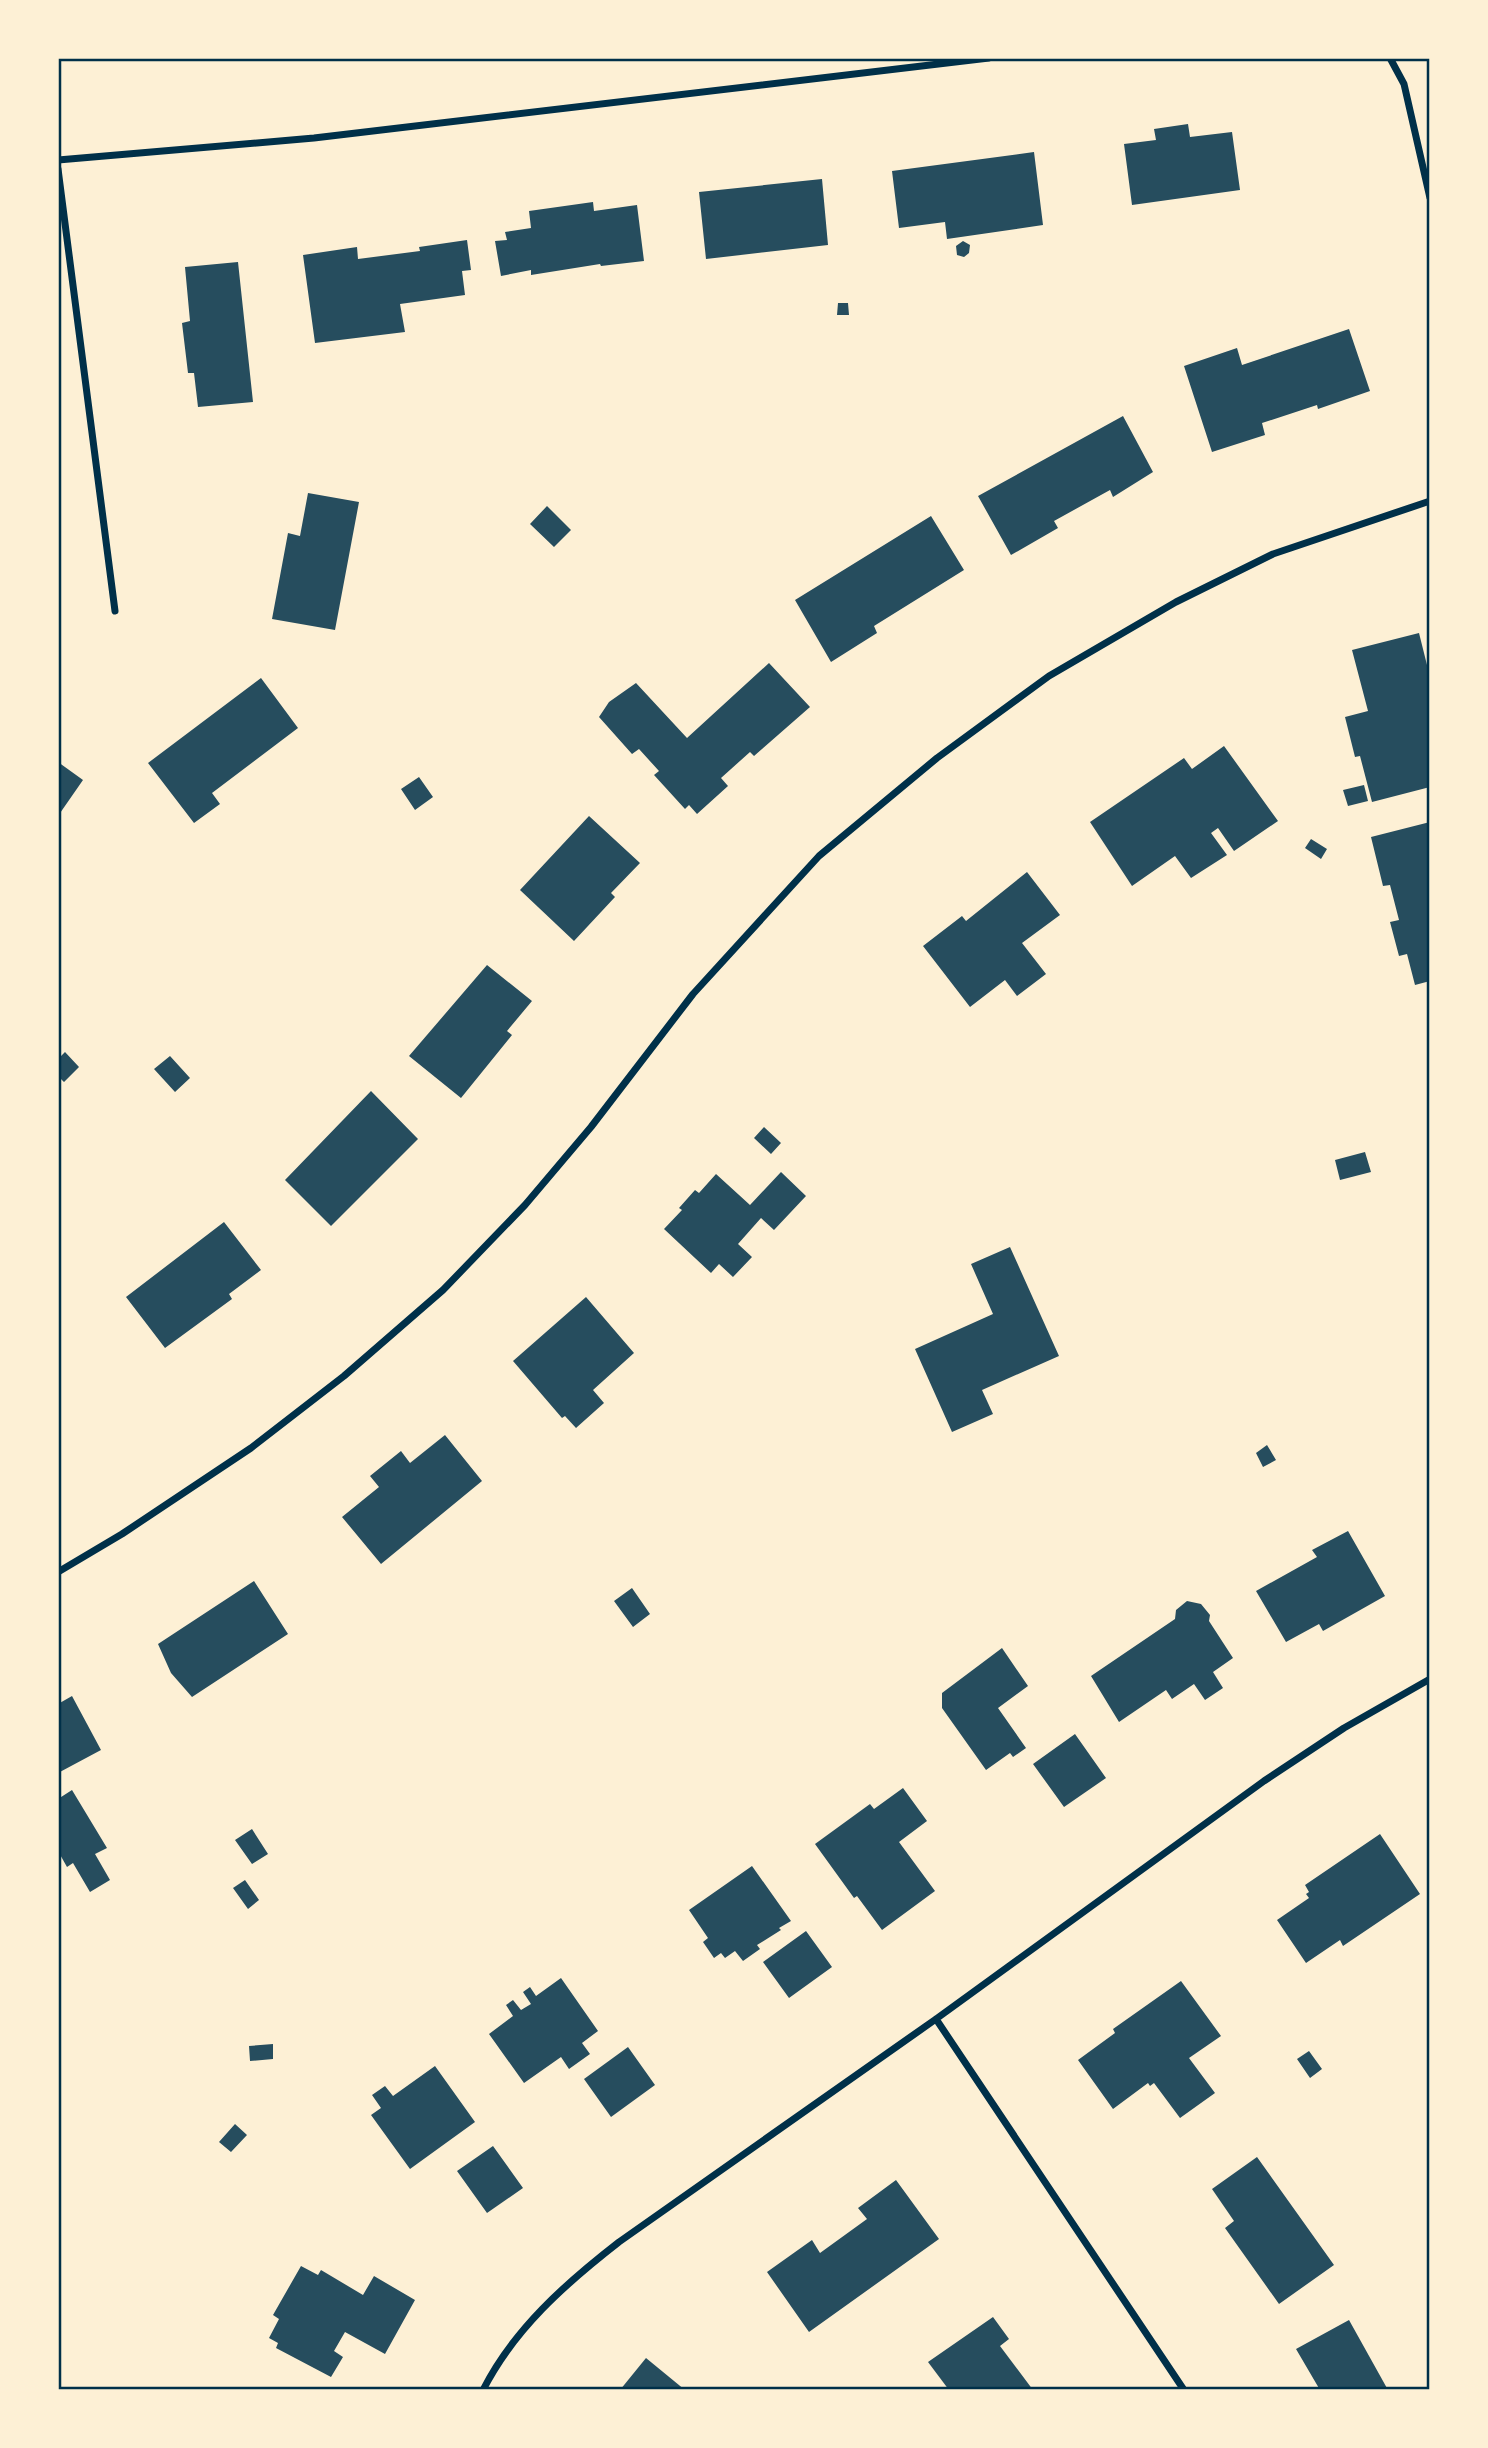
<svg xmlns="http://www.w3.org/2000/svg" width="1488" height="2448" font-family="'Space Grotesk',sans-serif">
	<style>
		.building { fill: #264d5e }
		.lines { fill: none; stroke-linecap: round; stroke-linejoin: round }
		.minor { stroke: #003049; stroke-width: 7 }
		.neatline { fill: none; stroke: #003049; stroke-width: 2.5 }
	</style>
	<rect width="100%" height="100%" fill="#fdf0d5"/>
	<path class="building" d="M 1188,124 L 1190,137 L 1232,132 L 1240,190 L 1132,205 L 1124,144 L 1156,140 L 1154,129 Z
		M 1034,152 L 1043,225 L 947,239 L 945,222 L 899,228 L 892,171 Z
		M 822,179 L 828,245 L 706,259 L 699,192 Z
		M 593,202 L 594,211 L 637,205 L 644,261 L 601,266 L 600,264 L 531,275 L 531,270 L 501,276 L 495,241 L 507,240 L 505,232 L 531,228 L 529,211 Z
		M 467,240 L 471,270 L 462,271 L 465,295 L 400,304 L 405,332 L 315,343 L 303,255 L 357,247 L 358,259 L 420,251 L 419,247 Z
		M 963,241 L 970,245 L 969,253 L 964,257 L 957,255 L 956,246 Z
		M 238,262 L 253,402 L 198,407 L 194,373 L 188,373 L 182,323 L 190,321 L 185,267 Z
		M 838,303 L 848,303 L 849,315 L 837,315 Z
		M 1349,329 L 1370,391 L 1318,409 L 1317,405 L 1262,423 L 1265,435 L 1212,452 L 1184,366 L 1237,348 L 1242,365 Z
		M 1123,416 L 1153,472 L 1113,497 L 1110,490 L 1054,521 L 1058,528 L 1011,555 L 978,496 Z
		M 308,493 L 359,502 L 335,630 L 272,619 L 288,533 L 300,536 Z
		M 547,506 L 571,530 L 554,547 L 530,524 Z
		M 931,516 L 964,570 L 874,626 L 877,633 L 831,662 L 795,600 Z
		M 1419,633 L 1430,677 L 1430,684 L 1428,685 L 1430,693 L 1430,787 L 1372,802 L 1360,756 L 1355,757 L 1345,717 L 1368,711 L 1352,650 Z
		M 769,663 L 810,707 L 754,756 L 750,752 L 721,778 L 728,786 L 697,814 L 689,805 L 685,809 L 654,775 L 659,771 L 639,749 L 632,754 L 599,717 L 609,702 L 636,683 L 687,738 Z
		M 261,678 L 298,728 L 212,793 L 220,804 L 194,823 L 148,763 Z
		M 1224,746 L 1278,821 L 1234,851 L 1218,828 L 1211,833 L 1227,855 L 1191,878 L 1175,856 L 1132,886 L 1090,822 L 1184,758 L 1192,769 Z
		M 58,762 L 83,780 L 58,816 Z
		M 419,777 L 433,797 L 415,810 L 401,789 Z
		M 1364,785 L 1368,801 L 1348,806 L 1343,790 Z
		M 589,816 L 640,863 L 611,893 L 615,897 L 574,941 L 520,890 Z
		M 1430,822 L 1430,981 L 1415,985 L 1407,954 L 1399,956 L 1390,922 L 1399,920 L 1390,885 L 1383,886 L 1371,837 Z
		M 1311,839 L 1327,849 L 1321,859 L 1305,848 Z
		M 1027,872 L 1060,915 L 1022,943 L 1046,974 L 1017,996 L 1005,980 L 970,1007 L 923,946 L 962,916 L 966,921 Z
		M 487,965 L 532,1001 L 507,1031 L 512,1035 L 461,1098 L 409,1056 Z
		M 65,1052 L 79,1067 L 64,1082 L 58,1076 L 58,1059 Z
		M 170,1056 L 190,1078 L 175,1092 L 154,1069 Z
		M 371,1091 L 418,1139 L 331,1226 L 285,1180 Z
		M 764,1127 L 781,1143 L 771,1154 L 754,1138 Z
		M 1365,1152 L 1371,1172 L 1340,1180 L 1335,1160 Z
		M 781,1172 L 806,1196 L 774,1230 L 761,1218 L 738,1244 L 752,1257 L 733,1277 L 719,1264 L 711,1273 L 664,1229 L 682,1210 L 679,1208 L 695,1190 L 699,1193 L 716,1174 L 750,1205 Z
		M 224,1222 L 261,1270 L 229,1294 L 232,1299 L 165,1348 L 126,1297 Z
		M 1010,1247 L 1059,1356 L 982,1390 L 993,1414 L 952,1432 L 915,1349 L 993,1314 L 971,1264 Z
		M 586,1297 L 634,1353 L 593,1390 L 604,1403 L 576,1428 L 565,1416 L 562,1418 L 513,1361 Z
		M 445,1435 L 482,1481 L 381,1564 L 342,1517 L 379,1487 L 370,1476 L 401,1451 L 410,1463 Z
		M 1267,1445 L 1276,1460 L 1263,1467 L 1256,1453 Z
		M 1348,1531 L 1385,1596 L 1323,1631 L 1319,1624 L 1286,1642 L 1256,1591 L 1317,1557 L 1312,1550 Z
		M 254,1581 L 288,1634 L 192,1697 L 171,1673 L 158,1644 Z
		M 632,1588 L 650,1614 L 633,1627 L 614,1601 Z
		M 1187,1601 L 1201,1604 L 1210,1615 L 1209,1621 L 1233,1658 L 1213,1672 L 1223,1688 L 1205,1700 L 1194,1684 L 1172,1699 L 1166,1690 L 1119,1722 L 1091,1676 L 1175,1619 L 1176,1610 Z
		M 1002,1648 L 1028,1686 L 998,1708 L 1026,1748 L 1013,1757 L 1010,1753 L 986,1770 L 942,1708 L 942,1693 Z
		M 72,1696 L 101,1750 L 58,1773 L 58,1704 Z
		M 1075,1734 L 1106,1778 L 1064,1807 L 1033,1764 Z
		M 903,1788 L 927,1821 L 899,1842 L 935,1891 L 882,1930 L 857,1896 L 854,1898 L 815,1844 L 870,1804 L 874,1809 Z
		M 72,1790 L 107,1848 L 95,1854 L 110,1880 L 90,1892 L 73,1863 L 67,1867 L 58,1851 L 58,1799 Z
		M 252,1829 L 268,1854 L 252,1864 L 235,1840 Z
		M 1380,1834 L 1420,1894 L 1343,1946 L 1340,1940 L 1306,1963 L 1277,1920 L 1309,1898 L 1306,1894 L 1309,1892 L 1305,1885 Z
		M 752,1866 L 791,1921 L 779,1928 L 781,1930 L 757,1945 L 760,1949 L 743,1961 L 735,1951 L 725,1958 L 721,1953 L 714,1958 L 703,1942 L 708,1938 L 689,1910 Z
		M 245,1880 L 259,1900 L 248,1909 L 233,1888 Z
		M 806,1931 L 832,1967 L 789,1998 L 763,1962 Z
		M 561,1978 L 598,2031 L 582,2043 L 590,2054 L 569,2069 L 561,2057 L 524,2083 L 489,2034 L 513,2016 L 506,2005 L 513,2000 L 521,2010 L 531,2004 L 523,1992 L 530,1987 L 536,1996 Z
		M 1181,1981 L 1221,2036 L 1189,2058 L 1215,2093 L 1180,2118 L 1154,2083 L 1150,2086 L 1148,2083 L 1113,2109 L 1078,2060 L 1115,2033 L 1113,2029 Z
		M 273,2044 L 273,2059 L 250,2061 L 249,2046 Z
		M 628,2047 L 655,2085 L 611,2117 L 584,2079 Z
		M 1309,2051 L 1322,2069 L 1310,2078 L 1297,2059 Z
		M 435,2066 L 475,2122 L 410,2169 L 371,2115 L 381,2108 L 372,2095 L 385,2086 L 393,2096 Z
		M 235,2124 L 247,2135 L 231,2152 L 219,2142 Z
		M 493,2146 L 523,2188 L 487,2213 L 457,2171 Z
		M 1257,2157 L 1334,2265 L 1279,2304 L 1225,2228 L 1234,2221 L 1212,2189 Z
		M 896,2180 L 939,2239 L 809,2332 L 767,2272 L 812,2240 L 820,2253 L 867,2219 L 858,2208 Z
		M 301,2266 L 318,2275 L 321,2270 L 363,2295 L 374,2276 L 415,2300 L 385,2354 L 345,2332 L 334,2351 L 343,2357 L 331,2377 L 276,2348 L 278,2343 L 269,2338 L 279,2319 L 273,2315 Z
		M 993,2317 L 1009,2339 L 1000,2346 L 1033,2390 L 949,2390 L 928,2362 Z
		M 1349,2320 L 1388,2390 L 1320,2390 L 1296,2349 Z
		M 646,2358 L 685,2390 L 620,2390 Z"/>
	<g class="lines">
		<path class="minor" d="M 1390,58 L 1404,84 L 1430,198
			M 58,160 L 314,138 L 989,58
			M 58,169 L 115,611
			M 58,1572 L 122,1534 L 251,1448 L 344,1376 L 443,1290 L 525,1205 L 591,1127 L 693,994 L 819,856 L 937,758 L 1049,676 L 1176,602 L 1273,554 L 1430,501
			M 936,2019 L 1184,2390
			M 483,2390 C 514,2329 565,2284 619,2242 L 936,2019 L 1264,1781 L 1344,1728 L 1430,1679"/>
	</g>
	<rect width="1488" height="2448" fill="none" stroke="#fdf0d5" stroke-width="119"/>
	<rect x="60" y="60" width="1368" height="2328" class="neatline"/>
</svg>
